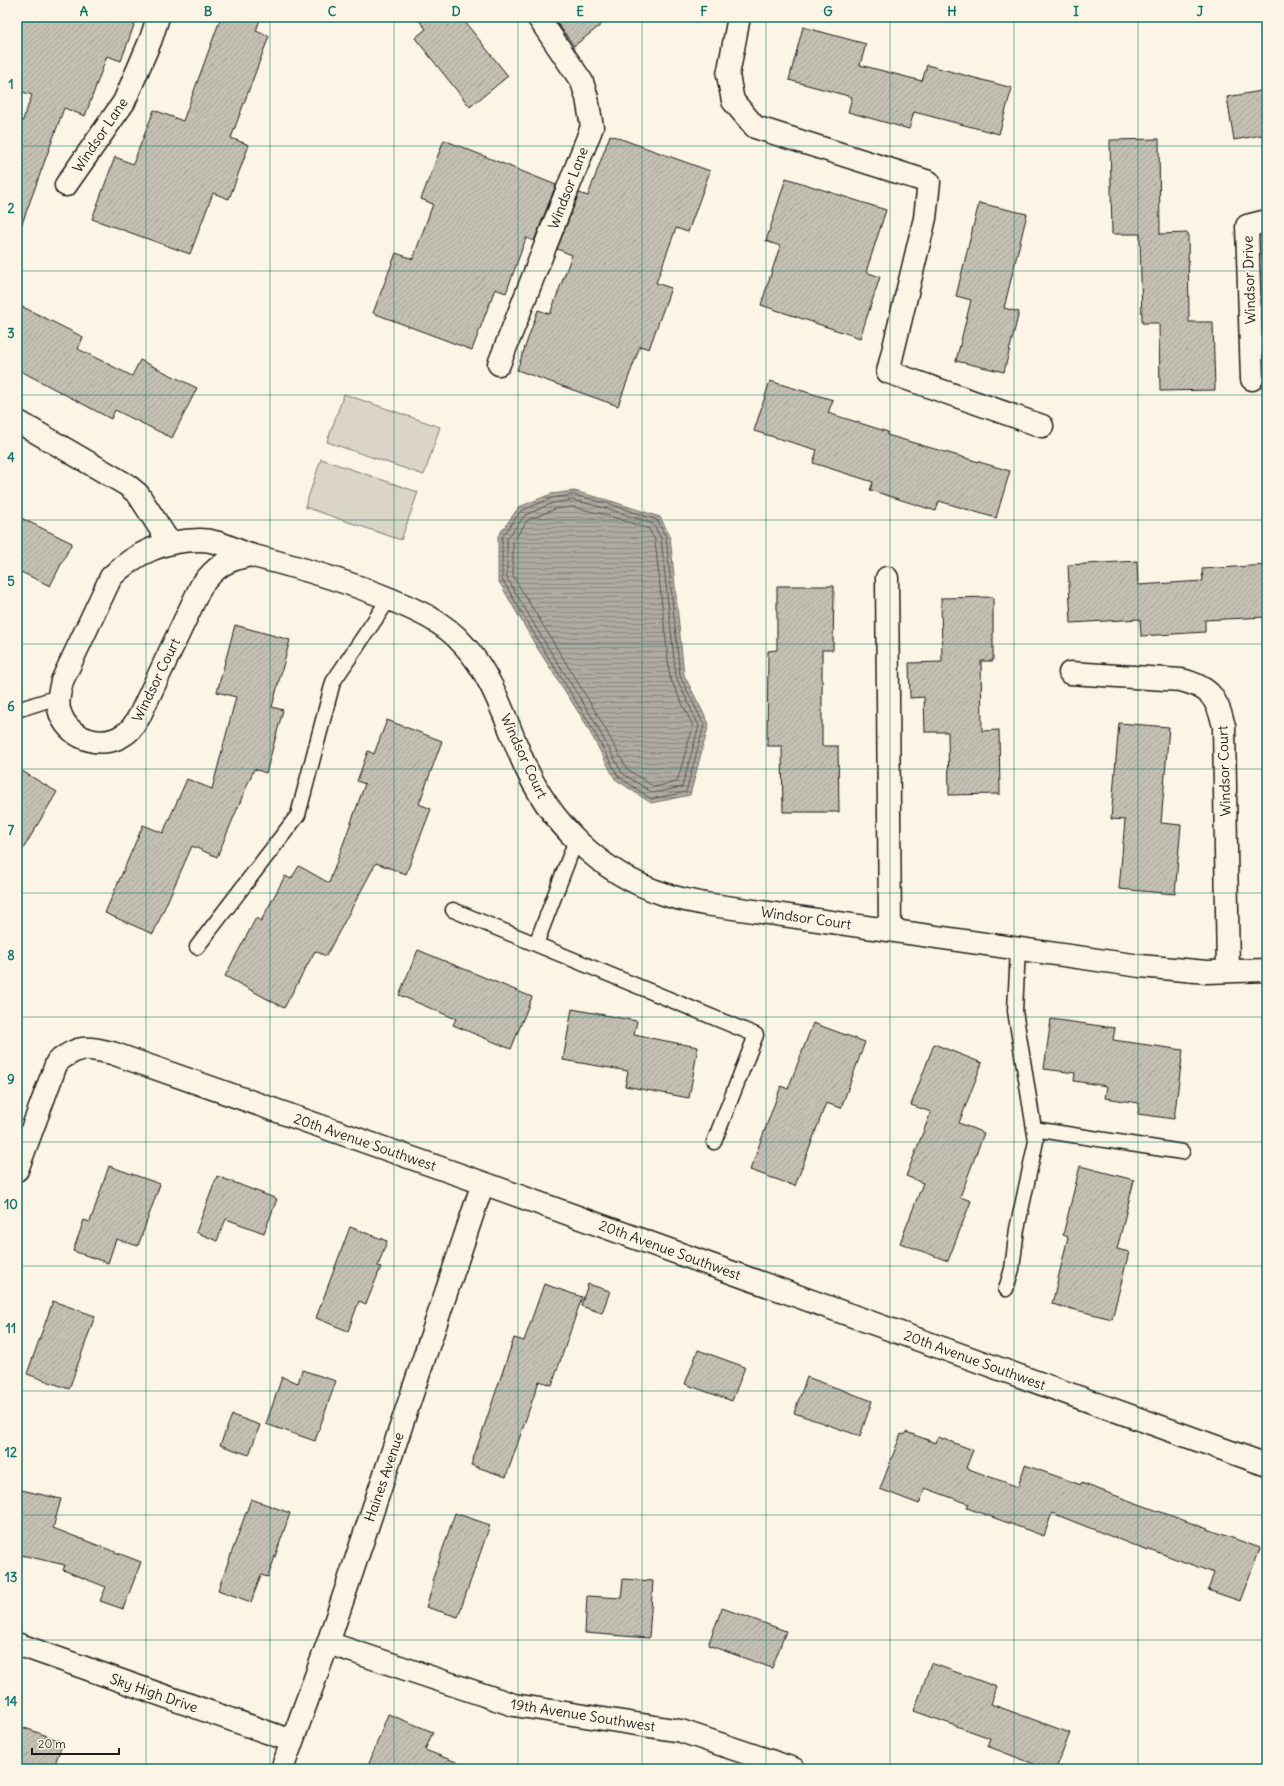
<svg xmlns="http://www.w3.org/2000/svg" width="1284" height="1786" font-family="Delius,sans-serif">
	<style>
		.pitch { fill: #dbd5c8; stroke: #7c7872 }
		.water { fill: url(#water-rules); stroke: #75726c }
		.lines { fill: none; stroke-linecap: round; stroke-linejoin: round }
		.shore { stroke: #575551; stroke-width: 1 }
		.building { fill: url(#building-hatch); stroke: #1c1c1c }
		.lane-casing { stroke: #1c1c1c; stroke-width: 17 }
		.street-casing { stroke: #1c1c1c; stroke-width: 25 }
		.lane { stroke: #fcf5e5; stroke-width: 14 }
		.street { stroke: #fcf5e5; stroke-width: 22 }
		.grid { fill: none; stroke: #0f766e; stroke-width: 1; stroke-opacity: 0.55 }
		.labels { text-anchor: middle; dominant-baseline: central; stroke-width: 3.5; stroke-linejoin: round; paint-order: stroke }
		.street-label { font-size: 14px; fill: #1c1c1c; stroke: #fcf5e5 }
		.neatline { fill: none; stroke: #0f766e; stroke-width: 1.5 }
		.grid-label { font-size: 13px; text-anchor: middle; font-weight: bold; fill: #0f766e }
	</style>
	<defs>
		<pattern id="water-rules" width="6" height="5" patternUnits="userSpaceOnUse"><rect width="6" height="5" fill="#b0aba1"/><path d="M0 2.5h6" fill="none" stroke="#8e8a82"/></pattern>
		<pattern id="building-hatch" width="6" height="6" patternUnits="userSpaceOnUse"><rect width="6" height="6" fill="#c4c0b3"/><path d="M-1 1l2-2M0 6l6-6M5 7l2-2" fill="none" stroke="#a8a499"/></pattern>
	</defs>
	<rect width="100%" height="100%" fill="#fcf5e5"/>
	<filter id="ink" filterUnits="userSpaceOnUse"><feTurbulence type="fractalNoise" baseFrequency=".025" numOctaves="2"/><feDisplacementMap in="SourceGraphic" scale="8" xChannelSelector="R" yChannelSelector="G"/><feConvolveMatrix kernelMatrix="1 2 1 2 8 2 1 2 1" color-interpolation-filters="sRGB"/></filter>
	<g filter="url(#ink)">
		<path class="pitch" d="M 344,394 L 440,427 L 424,475 L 327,442 Z
			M 321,459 L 418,492 L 401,540 L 305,507 Z"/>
		<path class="water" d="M 574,491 L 611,501 L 660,517 L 670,536 L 684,675 L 709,724 L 690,795 L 651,803 L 615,779 L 584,721 L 536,646 L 498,580 L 498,536 L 519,507 L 551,494 Z"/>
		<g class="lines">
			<path class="shore" d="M 574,495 L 610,504 L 657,520 L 666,537 L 680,676 L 704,725 L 686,792 L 651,799 L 618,776 L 587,719 L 540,644 L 502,579 L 502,537 L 521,511 L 552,498 Z
				M 573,500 L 609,509 L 653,524 L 661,538 L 676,677 L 699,726 L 682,787 L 653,793 L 622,773 L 592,717 L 544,641 L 507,578 L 507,539 L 525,515 L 553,503 Z
				M 573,507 L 607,515 L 649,529 L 655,540 L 670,678 L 693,726 L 677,782 L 654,787 L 627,769 L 597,714 L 513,576 L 513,541 L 528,520 L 555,509 Z"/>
		</g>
		<path class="building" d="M 17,17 L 137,17 L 121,61 L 107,56 L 85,116 L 64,108 L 20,229 L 17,229 L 17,136 L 32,95 L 17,90 Z
			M 221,17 L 261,17 L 256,31 L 269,36 L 231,138 L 249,145 L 229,199 L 213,193 L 190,254 L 92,219 L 115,157 L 133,164 L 154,110 L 183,121 Z
			M 416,17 L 461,17 L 508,76 L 470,107 L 415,38 L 426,29 Z
			M 553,17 L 611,17 L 574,46 Z
			M 803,27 L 866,44 L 860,65 L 922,81 L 927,65 L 1012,88 L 999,134 L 914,112 L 909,129 L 848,112 L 852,97 L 789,80 Z
			M 1267,90 L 1267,134 L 1234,140 L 1227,97 Z
			M 610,135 L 710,171 L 688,232 L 676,228 L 656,283 L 671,288 L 649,349 L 640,346 L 618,406 L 517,370 L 538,310 L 550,314 L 572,255 L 557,249 L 579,193 L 588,196 Z
			M 1159,139 L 1160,234 L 1188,233 L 1189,322 L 1213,322 L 1215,390 L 1160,391 L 1159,323 L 1142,323 L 1140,234 L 1112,234 L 1110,140 Z
			M 444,140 L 556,185 L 534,241 L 526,238 L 506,293 L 495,289 L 472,350 L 373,313 L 396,253 L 413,259 L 433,204 L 421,199 Z
			M 786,178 L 886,210 L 866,272 L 880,277 L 860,338 L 761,305 L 780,246 L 766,241 Z
			M 979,203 L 1027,214 L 1004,308 L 1019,312 L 1004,372 L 956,361 L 971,300 L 956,296 Z
			M 17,304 L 83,337 L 78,349 L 132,376 L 140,360 L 197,388 L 172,438 L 115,410 L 111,419 L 17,369 Z
			M 770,381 L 833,400 L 828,413 L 888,432 L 887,435 L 1010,471 L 996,518 L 939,501 L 936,511 L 870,490 L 873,482 L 813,463 L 817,450 L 754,431 Z
			M 17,516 L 72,543 L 50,586 L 17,570 Z
			M 1137,561 L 1138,585 L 1203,581 L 1202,569 L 1267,565 L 1267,617 L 1205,620 L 1205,632 L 1141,636 L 1140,619 L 1071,623 L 1068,565 Z
			M 777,586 L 834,586 L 833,650 L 822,650 L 822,746 L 838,746 L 839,812 L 783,812 L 782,746 L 767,746 L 768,651 L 777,650 Z
			M 993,597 L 993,661 L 981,661 L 982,731 L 999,730 L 1000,794 L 949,795 L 948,732 L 925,732 L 924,697 L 910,698 L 909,663 L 942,662 L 941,598 Z
			M 235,625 L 290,640 L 272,707 L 283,710 L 266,773 L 254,769 L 217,857 L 192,846 L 153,934 L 105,913 L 143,825 L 163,833 L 187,779 L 212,789 L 236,697 L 217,692 Z
			M 387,720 L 442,741 L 419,804 L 431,809 L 406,874 L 376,863 L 326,956 L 315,951 L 284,1008 L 225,976 L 256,918 L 261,921 L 285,876 L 291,879 L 299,866 L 329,883 L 365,784 L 357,781 L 368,751 L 374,754 Z
			M 1119,723 L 1169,727 L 1161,823 L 1181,825 L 1175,894 L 1119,889 L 1125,820 L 1111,819 Z
			M 17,768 L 57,792 L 17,859 Z
			M 418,950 L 532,997 L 511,1049 L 453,1025 L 456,1019 L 399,995 Z
			M 572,1009 L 637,1021 L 634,1035 L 698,1047 L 689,1098 L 625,1086 L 628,1071 L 563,1060 Z
			M 1051,1019 L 1115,1028 L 1113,1040 L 1183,1050 L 1174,1119 L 1138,1114 L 1139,1103 L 1105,1098 L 1107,1086 L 1074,1081 L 1075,1073 L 1044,1069 Z
			M 813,1023 L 865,1042 L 841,1108 L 826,1103 L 795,1186 L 750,1170 L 781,1086 L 788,1089 Z
			M 934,1044 L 982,1063 L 959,1123 L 984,1133 L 960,1197 L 971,1201 L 948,1261 L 900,1243 L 923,1183 L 906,1176 L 931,1112 L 911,1105 Z
			M 109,1166 L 160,1184 L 138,1246 L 116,1239 L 108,1263 L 73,1251 L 84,1220 L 90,1222 Z
			M 1080,1166 L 1134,1180 L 1117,1249 L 1129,1252 L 1112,1319 L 1052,1304 L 1068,1237 L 1063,1235 Z
			M 217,1176 L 277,1199 L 264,1233 L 226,1219 L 217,1241 L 196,1232 Z
			M 350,1227 L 387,1241 L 378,1266 L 381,1267 L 366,1304 L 359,1301 L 348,1331 L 316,1318 Z
			M 544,1284 L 582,1297 L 552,1385 L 539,1381 L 506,1477 L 471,1465 L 514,1338 L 524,1341 Z
			M 588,1284 L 610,1291 L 602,1313 L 581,1306 Z
			M 53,1301 L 95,1316 L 69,1389 L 27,1374 Z
			M 698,1350 L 745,1367 L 732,1401 L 685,1384 Z
			M 302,1370 L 336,1381 L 315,1441 L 266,1424 L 282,1377 L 298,1383 Z
			M 807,1377 L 872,1401 L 860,1436 L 794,1413 Z
			M 232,1415 L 260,1425 L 249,1455 L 220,1445 Z
			M 906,1432 L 936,1443 L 938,1437 L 973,1450 L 966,1468 L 1018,1487 L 1025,1465 L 1081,1485 L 1081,1483 L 1260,1548 L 1240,1601 L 1208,1590 L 1214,1573 L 1149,1549 L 1148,1551 L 1052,1513 L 1044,1536 L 967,1508 L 969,1504 L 925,1488 L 919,1504 L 880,1489 L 901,1434 L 904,1435 Z
			M 17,1489 L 61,1499 L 53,1528 L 141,1562 L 123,1609 L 100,1601 L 106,1587 L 63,1570 L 65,1565 L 17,1554 Z
			M 251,1499 L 290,1513 L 268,1577 L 261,1575 L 251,1602 L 218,1590 Z
			M 455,1513 L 490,1525 L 458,1617 L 426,1607 L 434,1582 L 432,1581 Z
			M 623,1579 L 653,1581 L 649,1638 L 585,1633 L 587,1596 L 621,1598 Z
			M 722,1608 L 786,1631 L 772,1668 L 708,1645 Z
			M 931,1663 L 997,1687 L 991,1704 L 1070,1733 L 1056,1769 L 1047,1769 L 987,1746 L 990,1738 L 914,1711 Z
			M 388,1714 L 433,1732 L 425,1750 L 469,1767 L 469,1769 L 367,1769 Z
			M 17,1725 L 63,1742 L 53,1769 L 17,1769 Z"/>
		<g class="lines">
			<g class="lane-casing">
				<path id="lane" d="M 17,710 L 58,697
					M 453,910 L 756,1035 L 714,1142
					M 536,944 L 576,840
					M 197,947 L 298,815 L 333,682 L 389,599
					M 1034,1129 L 1182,1152
					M 1006,1289 L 1012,1269 L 1017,1229 L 1036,1141 L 1015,1011 L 1018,948"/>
			</g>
			<g class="street-casing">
				<path id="street" d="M 739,17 L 728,75 L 733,101 L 755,127 L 929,182 L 925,218 L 888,372 L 1042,426
					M 66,185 L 124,102 L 151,39 L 158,17
					M 499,364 L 592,127 L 587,98 L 582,82 L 538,17
					M 1252,379 L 1247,226 L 1267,221
					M 17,421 L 127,485 L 138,494 L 169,542
					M 251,555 C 226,560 216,566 201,586 L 139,717 C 135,723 132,730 125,734 C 101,751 66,738 59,709 C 57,699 60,690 62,681 L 111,577 C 135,553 165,540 200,540 C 220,540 235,551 254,556 C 301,568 347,581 392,600 C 418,611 444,622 463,644 C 493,676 505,719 522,759 C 548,821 599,873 664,894 C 677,899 691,901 705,904 L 1140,966 L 1207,972 L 1267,970
					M 887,578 L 890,930
					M 1070,673 L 1181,680 C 1210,687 1217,698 1224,726 L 1228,971
					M 17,1170 L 57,1062 C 79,1045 86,1047 112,1053 L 483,1183 L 1267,1465
					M 328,1643 L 514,1705 L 681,1731 L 794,1769
					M 17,1644 L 292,1741
					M 282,1769 L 328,1643 L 483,1183"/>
			</g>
			<use href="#lane" class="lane"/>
			<use href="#street" class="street"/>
		</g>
	</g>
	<path class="grid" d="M 146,17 L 146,1769M 270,17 L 270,1769M 394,17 L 394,1769M 518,17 L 518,1769M 642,17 L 642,1769M 766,17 L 766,1769M 890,17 L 890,1769M 1014,17 L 1014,1769M 1138,17 L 1138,1769M 17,146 L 1267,146M 17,271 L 1267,271M 17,395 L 1267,395M 17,520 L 1267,520M 17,644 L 1267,644M 17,769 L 1267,769M 17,893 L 1267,893M 17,1017 L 1267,1017M 17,1142 L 1267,1142M 17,1266 L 1267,1266M 17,1391 L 1267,1391M 17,1515 L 1267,1515M 17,1640 L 1267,1640"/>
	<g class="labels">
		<g class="street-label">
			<text transform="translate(100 135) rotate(-56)">Windsor Lane</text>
			<text transform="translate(568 188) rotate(-69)">Windsor Lane</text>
			<text transform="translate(1249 280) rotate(-92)">Windsor Drive</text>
			<text transform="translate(156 680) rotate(-64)">Windsor Court</text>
			<text transform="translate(524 756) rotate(65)">Windsor Court</text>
			<text transform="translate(1224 771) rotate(-92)">Windsor Court</text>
			<text transform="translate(806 918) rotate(8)">Windsor Court</text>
			<text transform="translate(365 1142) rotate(19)">20th Avenue Southwest</text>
			<text transform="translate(670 1250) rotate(20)">20th Avenue Southwest</text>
			<text transform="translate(975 1360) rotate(20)">20th Avenue Southwest</text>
			<text transform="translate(384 1477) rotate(-71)">Haines Avenue</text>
			<text transform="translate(154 1693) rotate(19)">Sky High Drive</text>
			<text transform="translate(583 1715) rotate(9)">19th Avenue Southwest</text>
		</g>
	</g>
	<rect width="1284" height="1786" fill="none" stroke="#fcf5e5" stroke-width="44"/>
	<path d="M32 1748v6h87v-6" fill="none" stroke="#1c1c1c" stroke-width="2"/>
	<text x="38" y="1748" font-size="12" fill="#1c1c1c" stroke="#fcf5e5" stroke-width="3" paint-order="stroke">20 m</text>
	<rect x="22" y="22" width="1240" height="1742" class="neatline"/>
	<g class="grid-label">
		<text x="84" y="16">A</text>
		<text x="208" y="16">B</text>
		<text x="332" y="16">C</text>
		<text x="456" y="16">D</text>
		<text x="580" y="16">E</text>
		<text x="704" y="16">F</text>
		<text x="828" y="16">G</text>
		<text x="952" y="16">H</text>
		<text x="1076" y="16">I</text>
		<text x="1200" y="16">J</text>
		<text x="11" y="89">1</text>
		<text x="11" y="213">2</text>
		<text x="11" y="338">3</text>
		<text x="11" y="462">4</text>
		<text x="11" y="586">5</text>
		<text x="11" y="711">6</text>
		<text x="11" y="835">7</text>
		<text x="11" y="960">8</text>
		<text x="11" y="1084">9</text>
		<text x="11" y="1209">10</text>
		<text x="11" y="1333">11</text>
		<text x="11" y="1457">12</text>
		<text x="11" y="1582">13</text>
		<text x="11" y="1706">14</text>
	</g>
</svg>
